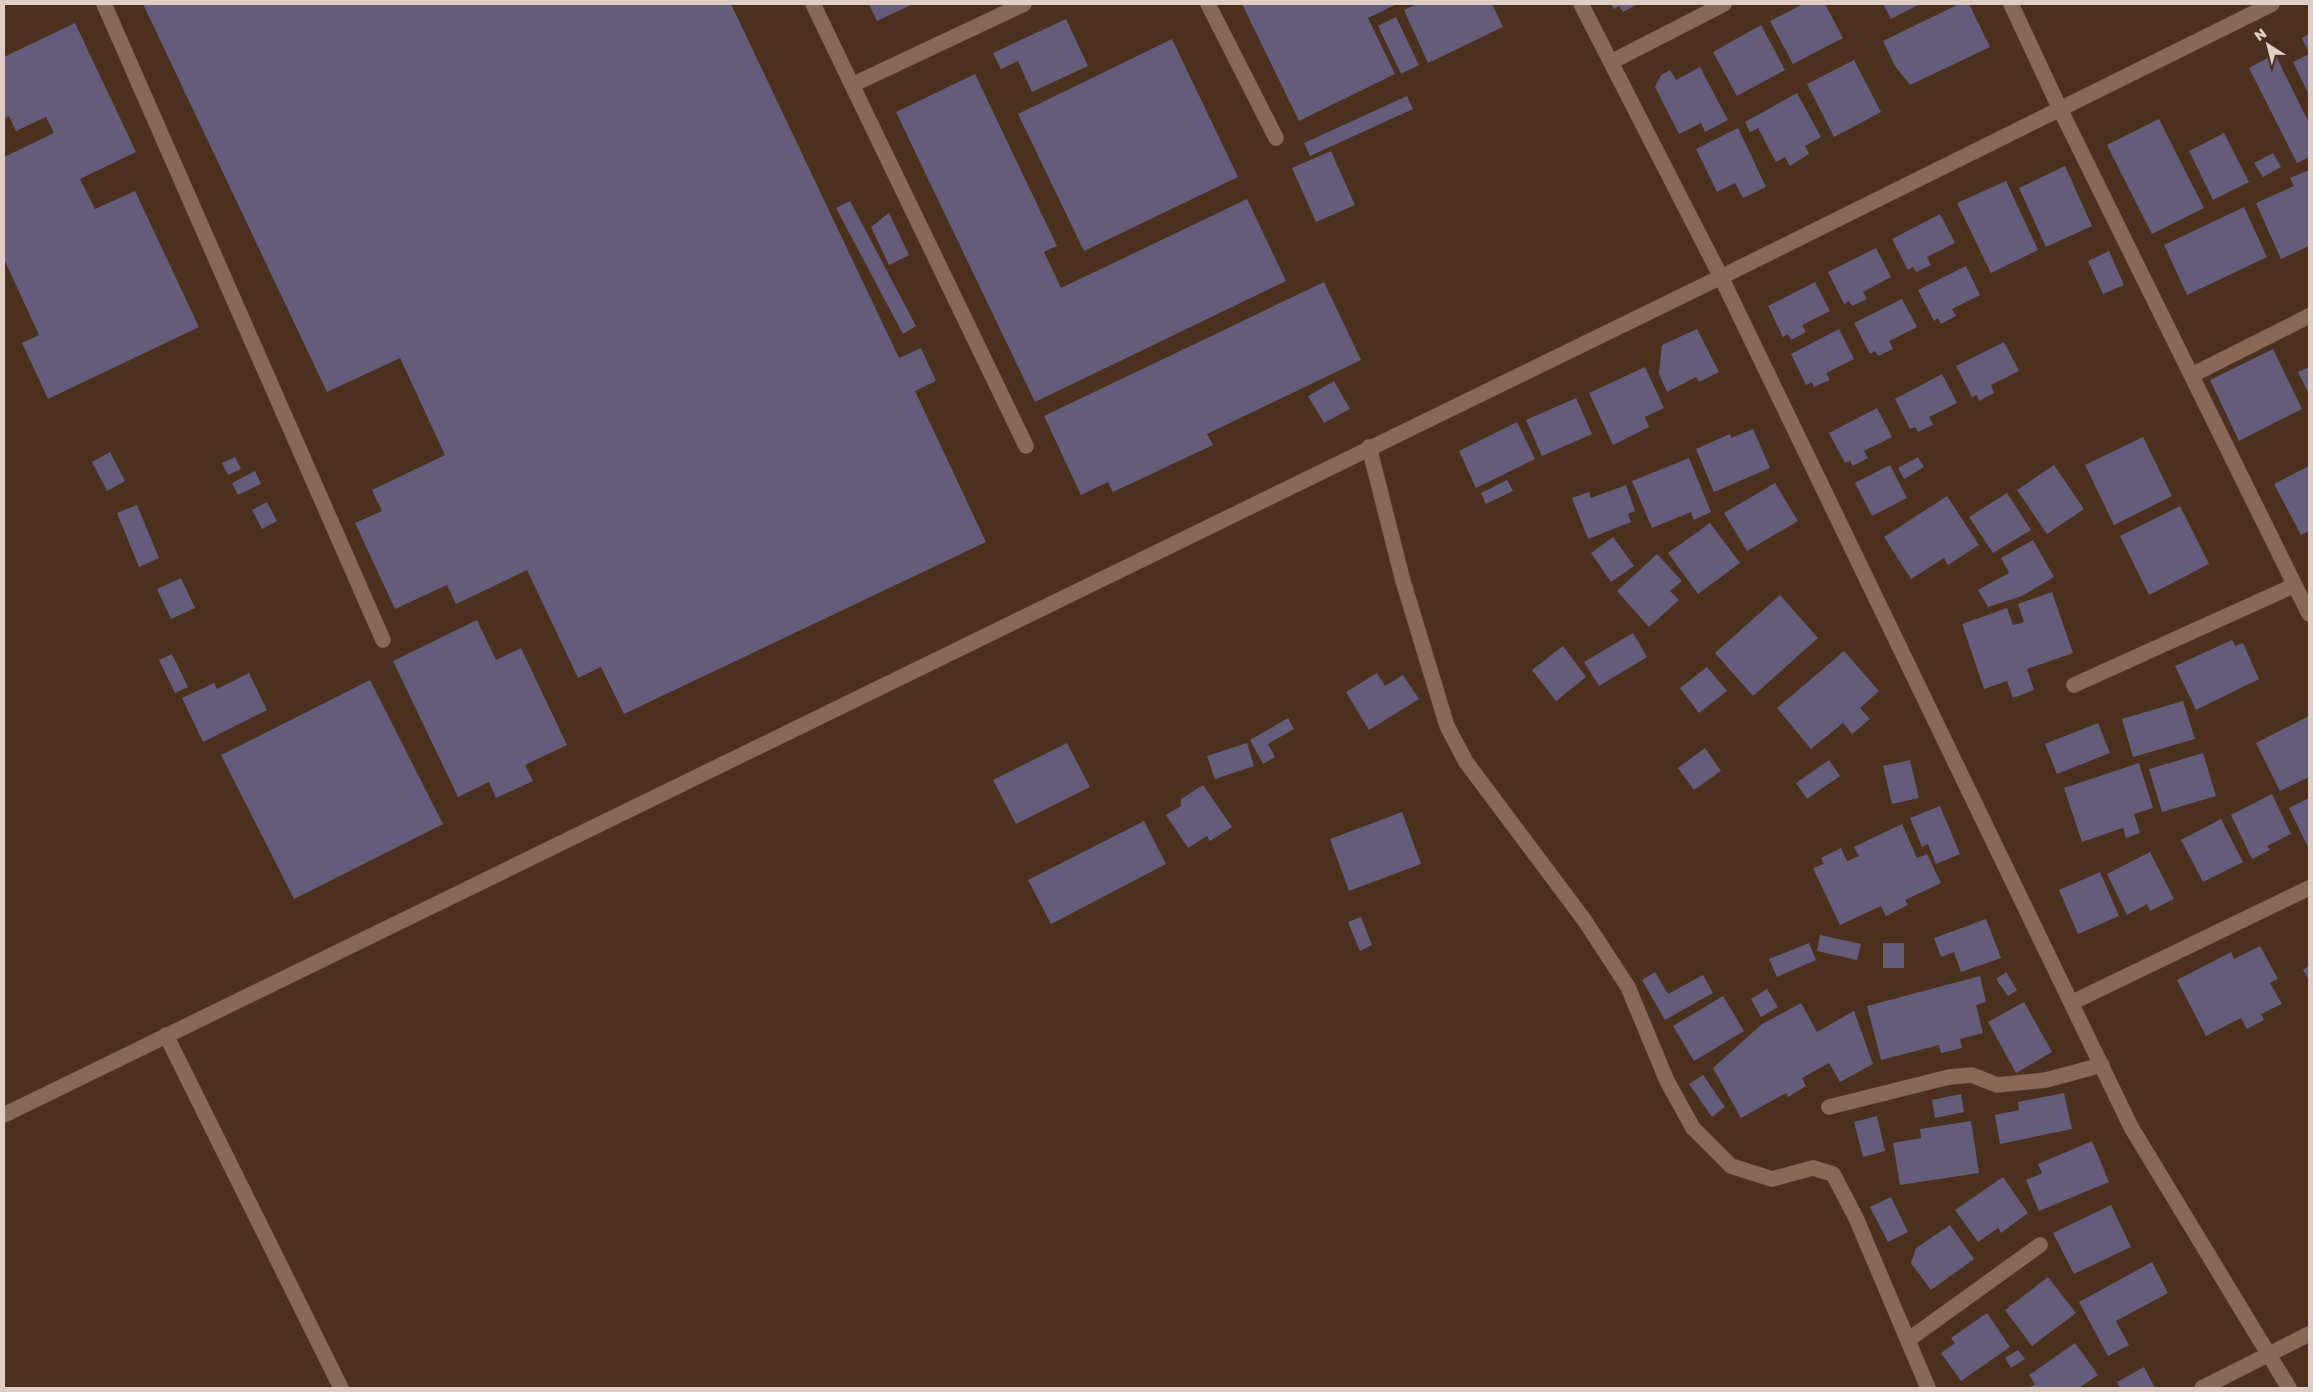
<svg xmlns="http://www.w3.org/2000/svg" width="2313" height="1392" font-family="'Golos Text',sans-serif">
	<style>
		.building { fill: #655b7a }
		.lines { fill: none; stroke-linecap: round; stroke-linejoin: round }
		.minor-casing { stroke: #654e3f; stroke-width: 16 }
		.minor { stroke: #886956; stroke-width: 15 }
	</style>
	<rect width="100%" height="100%" fill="#4b301e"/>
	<path class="building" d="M 143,4 L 731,4 L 899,358 L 921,348 L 936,381 L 915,391 L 986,542 L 624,714 L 601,667 L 578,678 L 527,570 L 456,604 L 447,585 L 395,609 L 355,523 L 382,511 L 372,490 L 445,455 L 400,358 L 327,392 Z
		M 869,4 L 913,4 L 877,21 Z
		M 1242,4 L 1397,4 L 1368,18 L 1395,74 L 1299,121 Z
		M 1417,4 L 1492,4 L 1503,27 L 1428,63 L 1404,10 Z
		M 1611,4 L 1638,4 L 1623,12 L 1619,6 L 1614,9 Z
		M 1803,4 L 1825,4 L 1843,38 L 1793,64 L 1770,21 Z
		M 1883,4 L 1920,4 L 1891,19 Z
		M 1959,4 L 1969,4 L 1990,47 L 1910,85 L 1895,66 L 1883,41 Z
		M 1396,17 L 1419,65 L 1401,74 L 1378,26 Z
		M 1066,19 L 1088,66 L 1032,92 L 1018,61 L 1001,69 L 993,53 Z
		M 75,23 L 136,152 L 80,179 L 95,209 L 135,191 L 199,327 L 48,399 L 22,343 L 39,335 L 4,259 L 4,157 L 54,133 L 46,117 L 16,131 L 9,116 L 4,119 L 4,57 Z
		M 1761,25 L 1785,70 L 1737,96 L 1713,52 Z
		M 2309,34 L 2309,53 L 2302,38 Z
		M 1172,39 L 1238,177 L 1084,251 L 1018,114 Z
		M 2275,54 L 2309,123 L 2309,157 L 2297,163 L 2249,68 Z
		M 2309,54 L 2309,95 L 2293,62 Z
		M 1854,60 L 1881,112 L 1834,137 L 1807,84 Z
		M 1700,67 L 1728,120 L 1705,132 L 1701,123 L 1679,134 L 1655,87 L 1661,75 L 1670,70 L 1676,80 Z
		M 975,74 L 1057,246 L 1044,252 L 1061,288 L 1247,199 L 1286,281 L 1035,402 L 896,112 Z
		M 1797,93 L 1821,137 L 1805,146 L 1809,154 L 1790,166 L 1785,157 L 1776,162 L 1758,128 L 1750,132 L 1745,122 Z
		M 1407,96 L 1413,109 L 1310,156 L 1304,143 Z
		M 2159,119 L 2204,208 L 2152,234 L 2107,145 Z
		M 1738,128 L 1766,187 L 1743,198 L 1735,183 L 1717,192 L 1696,149 Z
		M 2224,133 L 2249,182 L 2213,200 L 2189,151 Z
		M 1331,151 L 1355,205 L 1316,222 L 1292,168 Z
		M 2273,153 L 2281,167 L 2263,177 L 2254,163 Z
		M 2065,166 L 2092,226 L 2046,247 L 2019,188 Z
		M 2309,170 L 2309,246 L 2281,259 L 2256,203 L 2294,186 L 2290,178 Z
		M 2006,181 L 2038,250 L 1991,273 L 1957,203 Z
		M 850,201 L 916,326 L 903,334 L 836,208 Z
		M 2244,207 L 2267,257 L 2187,295 L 2164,245 Z
		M 889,213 L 909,255 L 889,265 L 871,227 Z
		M 1940,214 L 1955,243 L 1927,257 L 1931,265 L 1916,272 L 1913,267 L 1908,270 L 1892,239 Z
		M 1876,248 L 1891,277 L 1863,292 L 1867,299 L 1852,306 L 1849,301 L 1844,304 L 1828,272 Z
		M 2109,251 L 2124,285 L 2103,294 L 2088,261 Z
		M 1966,266 L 1980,295 L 1952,309 L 1956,316 L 1941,324 L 1938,318 L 1934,321 L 1918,290 Z
		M 1324,282 L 1361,360 L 1207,434 L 1213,445 L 1113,492 L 1108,482 L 1081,495 L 1044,416 Z
		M 1815,282 L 1830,311 L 1802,325 L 1806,332 L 1791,340 L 1788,334 L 1783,337 L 1768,306 Z
		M 1902,299 L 1917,327 L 1889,341 L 1893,349 L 1878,356 L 1875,351 L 1870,354 L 1854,323 Z
		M 1697,329 L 1719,372 L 1699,382 L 1696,377 L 1667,392 L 1659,374 L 1662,345 Z
		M 1839,329 L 1854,359 L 1826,373 L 1830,380 L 1814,387 L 1812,382 L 1806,385 L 1791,354 Z
		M 2004,342 L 2019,371 L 1991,385 L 1994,393 L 1979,401 L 1977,395 L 1972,397 L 1956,366 Z
		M 2273,349 L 2302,409 L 2239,441 L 2210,380 Z
		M 1645,367 L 1664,408 L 1645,417 L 1649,427 L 1613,445 L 1589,393 Z
		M 2309,367 L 2309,394 L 2298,372 Z
		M 1942,374 L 1957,403 L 1929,417 L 1933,425 L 1918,432 L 1915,427 L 1910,429 L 1895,399 Z
		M 1334,381 L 1350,409 L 1324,423 L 1308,396 Z
		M 1576,398 L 1592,434 L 1542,456 L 1526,420 Z
		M 1877,408 L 1892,437 L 1864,451 L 1868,458 L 1853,466 L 1850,461 L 1845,463 L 1829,433 Z
		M 1517,422 L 1535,459 L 1476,488 L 1459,451 Z
		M 1753,429 L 1770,468 L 1714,492 L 1696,449 L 1730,434 L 1731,438 Z
		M 2143,437 L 2172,496 L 2114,525 L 2085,465 Z
		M 110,452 L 125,481 L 107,491 L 92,462 Z
		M 235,457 L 241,469 L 228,475 L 222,463 Z
		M 1918,457 L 1924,467 L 1904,479 L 1898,468 Z
		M 1689,458 L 1711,512 L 1694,520 L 1691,512 L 1652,528 L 1632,481 Z
		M 1890,465 L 1907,498 L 1872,516 L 1855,483 Z
		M 2054,465 L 2084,509 L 2047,534 L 2017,490 Z
		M 2309,466 L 2309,531 L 2301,535 L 2274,484 Z
		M 255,471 L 261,484 L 238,495 L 232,483 Z
		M 1507,480 L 1513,491 L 1486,504 L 1481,493 Z
		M 1775,483 L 1798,521 L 1747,551 L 1724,513 Z
		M 1626,485 L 1635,511 L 1628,514 L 1631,522 L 1588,539 L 1572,498 L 1589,492 L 1591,498 Z
		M 2007,493 L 2031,530 L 1993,553 L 1969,517 Z
		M 1947,496 L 1979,545 L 1948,565 L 1944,558 L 1911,579 L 1884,537 Z
		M 267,502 L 277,521 L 262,529 L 252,510 Z
		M 137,505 L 159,558 L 139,567 L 117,513 Z
		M 2180,506 L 2209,564 L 2149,595 L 2120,536 Z
		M 1710,523 L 1740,563 L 1698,594 L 1668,553 Z
		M 1613,537 L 1634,566 L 1611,582 L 1591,553 Z
		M 2033,540 L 2054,577 L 2022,596 L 1988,607 L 1978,590 L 2009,573 L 2001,558 Z
		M 1657,554 L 1682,581 L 1670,591 L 1679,600 L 1649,627 L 1617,591 Z
		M 181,578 L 195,608 L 171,619 L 157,589 Z
		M 2052,592 L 2073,653 L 2027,669 L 2034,690 L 2013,698 L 2007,681 L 1984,689 L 1962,624 L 2007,608 L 2013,625 L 2024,622 L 2018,604 Z
		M 1780,595 L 1818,638 L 1753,696 L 1715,653 Z
		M 477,620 L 496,660 L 521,648 L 567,745 L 525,765 L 533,781 L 496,798 L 489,782 L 458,797 L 393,661 Z
		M 1633,633 L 1647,657 L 1599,686 L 1584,662 Z
		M 2232,640 L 2235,646 L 2243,643 L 2259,679 L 2196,710 L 2175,666 Z
		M 1563,646 L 1586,677 L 1556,701 L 1532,670 Z
		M 1844,651 L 1879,691 L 1860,708 L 1870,719 L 1852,734 L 1843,723 L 1811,749 L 1777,708 Z
		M 172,654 L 188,687 L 175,693 L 159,660 Z
		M 1707,667 L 1727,691 L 1699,713 L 1680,688 Z
		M 249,673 L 267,710 L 203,742 L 182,698 L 214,683 L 217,689 Z
		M 1377,673 L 1385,686 L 1403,675 L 1419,699 L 1369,730 L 1346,692 Z
		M 370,680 L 443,824 L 294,899 L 221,755 Z
		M 2183,701 L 2195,739 L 2133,757 L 2122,719 Z
		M 2309,716 L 2309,777 L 2280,791 L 2256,743 Z
		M 1288,718 L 1294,729 L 1268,744 L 1275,757 L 1263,764 L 1250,740 Z
		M 2098,723 L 2110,753 L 2057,774 L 2045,744 Z
		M 1067,743 L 1090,787 L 1016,824 L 993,780 Z
		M 1247,743 L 1254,766 L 1215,779 L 1207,756 Z
		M 1705,748 L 1721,771 L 1694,790 L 1678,768 Z
		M 2203,753 L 2216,796 L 2162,812 L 2149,769 Z
		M 1829,760 L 1840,776 L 1807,799 L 1796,783 Z
		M 1910,760 L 1919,798 L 1892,804 L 1883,766 Z
		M 2139,763 L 2153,808 L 2134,814 L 2140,833 L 2126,838 L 2123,828 L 2082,842 L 2064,788 Z
		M 1203,785 L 1232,827 L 1210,841 L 1207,836 L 1188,848 L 1166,815 L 1181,806 L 1181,799 Z
		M 2272,794 L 2291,834 L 2267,846 L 2270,850 L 2252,859 L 2231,815 Z
		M 2309,798 L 2309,849 L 2289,808 Z
		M 1940,806 L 1960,854 L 1936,864 L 1928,844 L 1922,847 L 1910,818 Z
		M 1402,812 L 1421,864 L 1349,891 L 1330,839 Z
		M 2221,819 L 2243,862 L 2203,882 L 2181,840 Z
		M 1144,821 L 1166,864 L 1051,924 L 1028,880 Z
		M 1902,824 L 1917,858 L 1927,854 L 1941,883 L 1905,900 L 1908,905 L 1886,916 L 1881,906 L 1840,925 L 1813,868 L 1824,864 L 1821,858 L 1841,848 L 1847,861 L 1859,856 L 1854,847 Z
		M 2150,852 L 2174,899 L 2150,911 L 2147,904 L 2127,915 L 2107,874 Z
		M 2100,872 L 2119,916 L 2078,934 L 2059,890 Z
		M 1361,917 L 1372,945 L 1360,951 L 1348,922 Z
		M 1986,919 L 2001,958 L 1961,972 L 1954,952 L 1941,957 L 1934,938 Z
		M 1820,935 L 1861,944 L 1857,960 L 1817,951 Z
		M 1809,943 L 1816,960 L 1777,977 L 1769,959 Z
		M 1883,943 L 1904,943 L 1904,968 L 1883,968 Z
		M 2260,946 L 2278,979 L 2270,983 L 2282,1004 L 2261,1014 L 2264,1020 L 2247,1029 L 2241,1018 L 2206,1036 L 2177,980 L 2231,952 L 2234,959 Z
		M 2309,966 L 2309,980 L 2303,970 Z
		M 1655,972 L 1668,994 L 1703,975 L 1713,993 L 1665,1020 L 1642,980 Z
		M 2006,972 L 2017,990 L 2008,996 L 1996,979 Z
		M 1980,976 L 1986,1002 L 1976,1005 L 1983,1033 L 1960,1039 L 1962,1048 L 1941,1053 L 1939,1045 L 1881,1060 L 1867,1006 Z
		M 1767,989 L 1778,1007 L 1761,1017 L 1751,999 Z
		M 1723,996 L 1744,1031 L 1694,1061 L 1673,1026 Z
		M 2024,1002 L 2052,1052 L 2016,1073 L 1988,1022 Z
		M 1801,1003 L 1817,1032 L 1854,1011 L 1873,1064 L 1840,1082 L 1829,1063 L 1802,1078 L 1806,1086 L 1788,1097 L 1786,1093 L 1741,1118 L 1713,1068 L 1762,1024 Z
		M 1703,1075 L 1725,1107 L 1712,1117 L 1689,1084 Z
		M 2064,1093 L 2072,1129 L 2000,1144 L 1995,1115 L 2019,1110 L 2018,1102 Z
		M 1961,1094 L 1964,1112 L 1935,1118 L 1932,1100 Z
		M 1877,1116 L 1885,1151 L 1863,1157 L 1854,1122 Z
		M 1971,1121 L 1979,1173 L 1900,1185 L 1893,1143 L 1921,1138 L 1920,1129 Z
		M 2092,1141 L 2109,1182 L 2039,1211 L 2026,1180 L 2042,1173 L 2038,1164 Z
		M 2003,1177 L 2028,1213 L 2001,1233 L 1998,1228 L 1978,1242 L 1955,1210 Z
		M 1891,1197 L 1908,1232 L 1888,1242 L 1870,1207 Z
		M 2111,1205 L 2131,1247 L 2074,1274 L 2053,1233 Z
		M 1950,1225 L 1974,1259 L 1931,1290 L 1911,1263 L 1916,1248 Z
		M 2152,1262 L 2168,1293 L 2116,1321 L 2129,1345 L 2108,1356 L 2079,1302 Z
		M 2048,1277 L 2076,1313 L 2032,1346 L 2005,1310 Z
		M 1987,1313 L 2010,1347 L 1961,1381 L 1941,1353 L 1955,1343 L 1951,1338 Z
		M 2075,1343 L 2098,1375 L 2079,1388 L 2029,1388 L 2035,1384 L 2029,1375 Z
		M 2018,1350 L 2025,1359 L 2011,1368 L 2005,1358 Z
		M 2144,1367 L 2155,1388 L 2120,1388 L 2117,1382 Z"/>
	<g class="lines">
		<g class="minor-casing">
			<path id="minor" d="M 104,4 L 383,640
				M 813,4 L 1026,446
				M 1208,4 L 1276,138
				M 1581,4 L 1721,277 L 2272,4
				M 2011,4 L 2060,109 L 2309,614
				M 1611,62 L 1724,4
				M 852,85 L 1024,4
				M 2192,375 L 2309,316
				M 1369,447 L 1403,581 L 1447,726 L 1466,762 L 1585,921 L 1628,987 L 1667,1081 L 1693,1128 L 1731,1166 L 1772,1179 L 1813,1168 L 1833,1174 L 1856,1218 L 1928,1388
				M 2074,685 L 2295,585
				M 2071,1003 L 2309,888
				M 166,1035 L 341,1388
				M 1829,1107 L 1949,1077 L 1972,1075 L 1997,1085 L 2046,1080 L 2102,1065
				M 4,1115 L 1721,277 L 2131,1127 L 2289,1388
				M 1908,1340 L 2040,1245
				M 2202,1388 L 2309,1334"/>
		</g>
		<use href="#minor" class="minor"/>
	</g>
	<rect width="2313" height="1392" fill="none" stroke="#e0cec4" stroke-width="10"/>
	<g transform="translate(2268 45) rotate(324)" stroke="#4b301e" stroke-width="4" paint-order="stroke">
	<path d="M0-4L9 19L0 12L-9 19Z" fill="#e0cec4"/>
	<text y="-8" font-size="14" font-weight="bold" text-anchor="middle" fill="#e0cec4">N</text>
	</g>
</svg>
